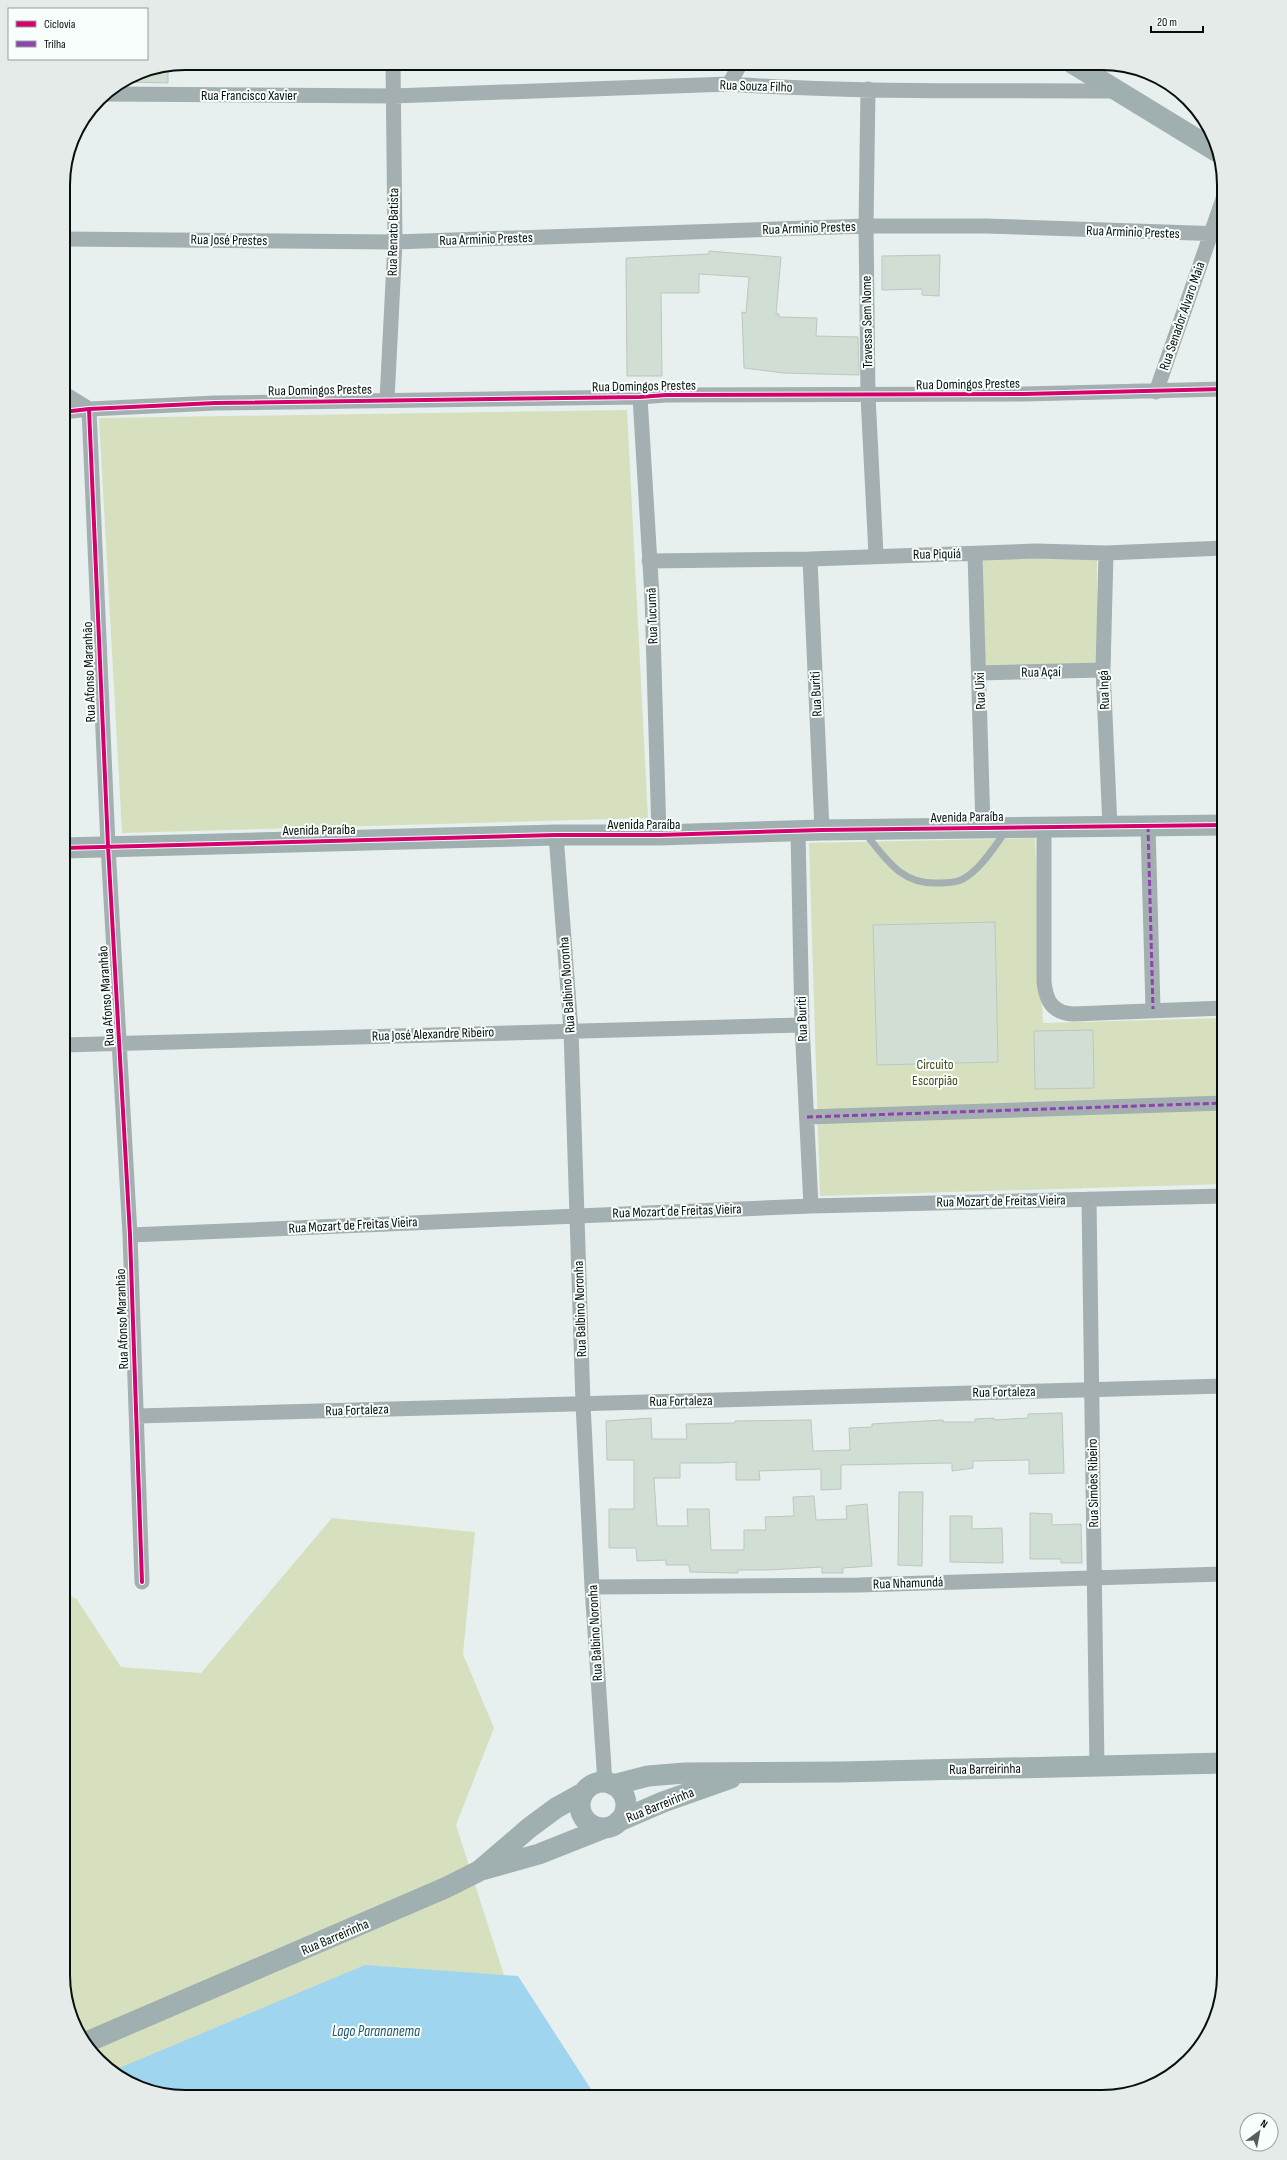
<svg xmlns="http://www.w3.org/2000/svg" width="1287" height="2160" font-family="'Sofia Sans Condensed',sans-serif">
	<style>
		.green { fill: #d6e0bf }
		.water { fill: #a0d5ef }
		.building { fill: #d0ded4; stroke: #bfc5c2 }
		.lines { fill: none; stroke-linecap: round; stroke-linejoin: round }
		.lane { stroke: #a3afb1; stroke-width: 7 }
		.street { stroke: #a3afb1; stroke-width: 15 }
		.secondary { stroke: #a0afaf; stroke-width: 21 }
		.quiet { stroke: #8e44ad; stroke-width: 3; stroke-dasharray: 6 3; stroke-linecap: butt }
		.cycleway-casing { stroke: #f8fefc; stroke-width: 6 }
		.cycleway { stroke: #d6006c; stroke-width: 4 }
		.labels { text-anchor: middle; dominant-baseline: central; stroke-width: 4; stroke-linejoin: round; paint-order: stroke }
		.street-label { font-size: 14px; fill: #090e0c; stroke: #f8fefc }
		.park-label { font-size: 14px; fill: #464d1b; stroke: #f8fefc }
		.water-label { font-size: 15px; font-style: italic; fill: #205772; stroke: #f8fefc }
		.rim { fill: none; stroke: #090e0c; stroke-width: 2 }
	</style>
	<rect width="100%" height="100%" fill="#e7f0ee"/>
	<path class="green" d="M 627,410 L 648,818 L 122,833 L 99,418 Z
		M 1097,558 L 1097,664 L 982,669 L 981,559 Z
		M 1035,838 L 1043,1023 L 1224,1018 L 1224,1184 L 820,1196 L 809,843 Z
		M 332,1518 L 475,1532 L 463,1654 L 494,1728 L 456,1825 L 513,2003 L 177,2097 L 117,2076 L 75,2029 L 63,1975 L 63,1595 L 76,1598 L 121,1667 L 201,1673 Z"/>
	<path class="water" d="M 365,1965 L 518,1976 L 596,2097 L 177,2097 L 117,2076 L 112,2071 Z"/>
	<path class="building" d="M 168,66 L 168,83 L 124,82 L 138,72 Z
		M 709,251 L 781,257 L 776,314 L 779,314 L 779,317 L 817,318 L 816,336 L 858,337 L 859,375 L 784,373 L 744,368 L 742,312 L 746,313 L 749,277 L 699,274 L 699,293 L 661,293 L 662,376 L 627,376 L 626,258 L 709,254 Z
		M 940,255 L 939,296 L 922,295 L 922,289 L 882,290 L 882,256 Z
		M 995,922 L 998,1062 L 877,1065 L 873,925 Z
		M 1093,1030 L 1094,1088 L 1035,1089 L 1034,1031 Z
		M 1062,1413 L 1064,1473 L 1029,1474 L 1029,1460 L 973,1461 L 973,1468 L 952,1471 L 952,1463 L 841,1465 L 841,1489 L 821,1490 L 821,1469 L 759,1471 L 760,1480 L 736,1480 L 736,1462 L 717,1463 L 680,1463 L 680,1478 L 654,1478 L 657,1526 L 688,1526 L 687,1509 L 709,1509 L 711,1550 L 744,1550 L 744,1530 L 766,1530 L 765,1517 L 794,1516 L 793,1497 L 814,1496 L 816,1520 L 847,1519 L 846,1506 L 867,1504 L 872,1566 L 843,1568 L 843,1573 L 822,1573 L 822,1567 L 768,1570 L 738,1570 L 738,1573 L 690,1572 L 689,1565 L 666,1565 L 666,1560 L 637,1561 L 636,1548 L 609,1548 L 609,1509 L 634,1509 L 634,1460 L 607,1460 L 606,1421 L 651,1418 L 652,1439 L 687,1439 L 686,1424 L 735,1423 L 735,1421 L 811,1420 L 813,1451 L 850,1450 L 849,1428 L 872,1427 L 872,1424 L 943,1420 L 943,1422 L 975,1422 L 975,1419 L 994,1418 L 994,1420 L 1028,1418 L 1028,1414 Z
		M 899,1492 L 923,1492 L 922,1566 L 898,1565 Z
		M 1030,1513 L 1052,1514 L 1052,1525 L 1081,1524 L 1082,1563 L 1061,1563 L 1061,1559 L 1030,1559 Z
		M 950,1516 L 972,1516 L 972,1529 L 1002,1528 L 1003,1563 L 950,1562 Z"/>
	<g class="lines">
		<path class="lane" d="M 865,833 C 886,859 901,885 939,883 C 947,883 956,883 963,879 C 980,870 994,847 1006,831"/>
		<path class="street" d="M 729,84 L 741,63
			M 868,89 L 866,226 L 868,396 L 876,555
			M 106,94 L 393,96 L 729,84 C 858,93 988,90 1117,91
			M 63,239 L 395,242 L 866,226 L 986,226 L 1224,234
			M 1156,392 L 1224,196
			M 63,393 L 89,409
			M 640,397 L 652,597 L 659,835
			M 387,400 L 395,242 L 393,63
			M 89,409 L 108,846 L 130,1235 L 142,1582
			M 63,412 L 89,409 L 215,403 L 640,397 L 666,395 L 1024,394 L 1224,389
			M 1106,553 L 1103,670 L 1110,827
			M 975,554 L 983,828
			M 810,559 L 822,830
			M 649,561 L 810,559 L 1036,551 L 1106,553 L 1224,548
			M 979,673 L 1103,670
			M 1148,826 L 1153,1009
			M 1044,828 L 1044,982 C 1046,1000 1052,1013 1073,1014 L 1224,1008
			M 798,832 L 802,1025 L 811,1206
			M 556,835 L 571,1030 L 583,1403 L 592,1587 L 605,1783
			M 63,1045 L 802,1025
			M 807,1117 L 1224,1103
			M 1089,1199 L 1097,1767
			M 130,1235 L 811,1206 L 1224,1196
			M 137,1416 L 1224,1386
			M 592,1587 L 859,1585 L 1224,1574"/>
		<path class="secondary" d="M 1072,63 L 1216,151
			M 63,848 L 556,835 L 659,835 L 822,830 L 1224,825
			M580 1805a23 23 0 1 1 46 0a23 23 0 1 1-46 0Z
			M 613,1785 L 648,1776 L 685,1773 L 841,1772 L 1224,1763
			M 619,1821 L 663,1802 L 731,1778
			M 482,1870 L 539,1854 L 602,1829
			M 87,2042 L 445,1888 L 479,1871 L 529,1828 L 556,1808 L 583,1793"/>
		<path class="quiet" d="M 1148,826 L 1153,1009
			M 807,1117 L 1224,1103"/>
		<g class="cycleway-casing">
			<path id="cycleway" d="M 89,409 L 108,846 L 130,1235 L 142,1582
				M 63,412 L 89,409 L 215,403 L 640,397 L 666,395 L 1024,394 L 1224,389
				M 63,848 L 556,835 L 659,835 L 822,830 L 1224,825"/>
		</g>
		<use href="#cycleway" class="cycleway"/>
	</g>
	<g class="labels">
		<g class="street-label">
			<text transform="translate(756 86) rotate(2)">Rua Souza Filho</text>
			<text x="249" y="95">Rua Francisco Xavier</text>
			<text transform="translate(809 228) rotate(-2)">Rua Arminio Prestes</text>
			<text transform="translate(393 232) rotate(-89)">Rua Renato Batista</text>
			<text transform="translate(1133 232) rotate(2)">Rua Arminio Prestes</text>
			<text transform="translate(486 239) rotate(-2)">Rua Arminio Prestes</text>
			<text transform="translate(229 240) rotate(1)">Rua José Prestes</text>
			<text transform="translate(1182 316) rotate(-71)">Rua Senador Alvaro Maia</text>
			<text transform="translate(867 322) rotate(-91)">Travessa Sem Nome</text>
			<text transform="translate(968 384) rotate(-1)">Rua Domingos Prestes</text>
			<text transform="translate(644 386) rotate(-1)">Rua Domingos Prestes</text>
			<text transform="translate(320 390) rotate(-1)">Rua Domingos Prestes</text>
			<text transform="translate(937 554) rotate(-1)">Rua Piquiá</text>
			<text transform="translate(652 616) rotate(-92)">Rua Tucumã</text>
			<text transform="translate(89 672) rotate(-92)">Rua Afonso Maranhão</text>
			<text transform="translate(1041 672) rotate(-1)">Rua Açaí</text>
			<text transform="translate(1104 690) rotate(-92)">Rua Ingá</text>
			<text transform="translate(980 691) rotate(-92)">Rua Uixi</text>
			<text transform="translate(816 694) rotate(-93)">Rua Buriti</text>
			<text transform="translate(967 817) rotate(-1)">Avenida Paraíba</text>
			<text x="644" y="824">Avenida Paraíba</text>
			<text transform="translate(319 830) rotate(-1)">Avenida Paraíba</text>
			<text transform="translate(567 985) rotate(-94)">Rua Balbino Noronha</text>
			<text transform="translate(106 996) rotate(-94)">Rua Afonso Maranhão</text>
			<text transform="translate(802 1019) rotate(-92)">Rua Buriti</text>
			<text transform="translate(433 1034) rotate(-2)">Rua José Alexandre Ribeiro</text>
			<text transform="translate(1001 1201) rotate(-1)">Rua Mozart de Freitas Vieira</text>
			<text transform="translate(677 1211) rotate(-2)">Rua Mozart de Freitas Vieira</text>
			<text transform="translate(353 1225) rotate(-3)">Rua Mozart de Freitas Vieira</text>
			<text transform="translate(580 1309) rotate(-92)">Rua Balbino Noronha</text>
			<text transform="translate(122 1319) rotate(-92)">Rua Afonso Maranhão</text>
			<text transform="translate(1004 1392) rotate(-1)">Rua Fortaleza</text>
			<text transform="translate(681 1401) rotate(-1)">Rua Fortaleza</text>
			<text transform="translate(357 1410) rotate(-2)">Rua Fortaleza</text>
			<text transform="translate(1093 1483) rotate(-91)">Rua Simões Ribeiro</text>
			<text transform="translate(908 1583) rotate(-2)">Rua Nhamundá</text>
			<text transform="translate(595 1633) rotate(-93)">Rua Balbino Noronha</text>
			<text transform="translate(985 1769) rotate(-1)">Rua Barreirinha</text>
			<text transform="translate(660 1805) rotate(-22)">Rua Barreirinha</text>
			<text transform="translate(335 1937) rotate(-23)">Rua Barreirinha</text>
		</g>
		<g class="park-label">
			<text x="935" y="1064">Circuito<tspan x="935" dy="16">Escorpião</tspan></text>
		</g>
		<g class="water-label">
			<text x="376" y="2031">Lago Parananema</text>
		</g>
	</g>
	<path d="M0 0H1287V2160H0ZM185 70H1102A115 115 0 0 1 1217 185V1975A115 115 0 0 1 1102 2090H185A115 115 0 0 1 70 1975V185A115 115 0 0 1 185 70Z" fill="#e5ebe9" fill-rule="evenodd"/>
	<path class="rim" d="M185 70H1102A115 115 0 0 1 1217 185V1975A115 115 0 0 1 1102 2090H185A115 115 0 0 1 70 1975V185A115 115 0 0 1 185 70Z"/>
	<rect x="8" y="8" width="140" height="52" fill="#f8fefc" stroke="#989e9c"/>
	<rect x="16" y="21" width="20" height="6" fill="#d6006c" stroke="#989e9c"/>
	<text x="44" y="28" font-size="12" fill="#090e0c">Ciclovia</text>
	<rect x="16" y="41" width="20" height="6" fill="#8e44ad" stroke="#989e9c"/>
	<text x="44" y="48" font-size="12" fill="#090e0c">Trilha</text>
	<g transform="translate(1259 2132) rotate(32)"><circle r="19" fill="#f8fefc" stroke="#989e9c"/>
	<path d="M0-3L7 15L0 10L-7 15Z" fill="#575d5b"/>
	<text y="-6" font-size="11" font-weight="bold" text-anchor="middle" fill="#090e0c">N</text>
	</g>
	<path d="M1151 26v6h52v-6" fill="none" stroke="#090e0c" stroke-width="2"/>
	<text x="1157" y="26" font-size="12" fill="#090e0c" stroke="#f8fefc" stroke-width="3" paint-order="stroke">20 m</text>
</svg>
